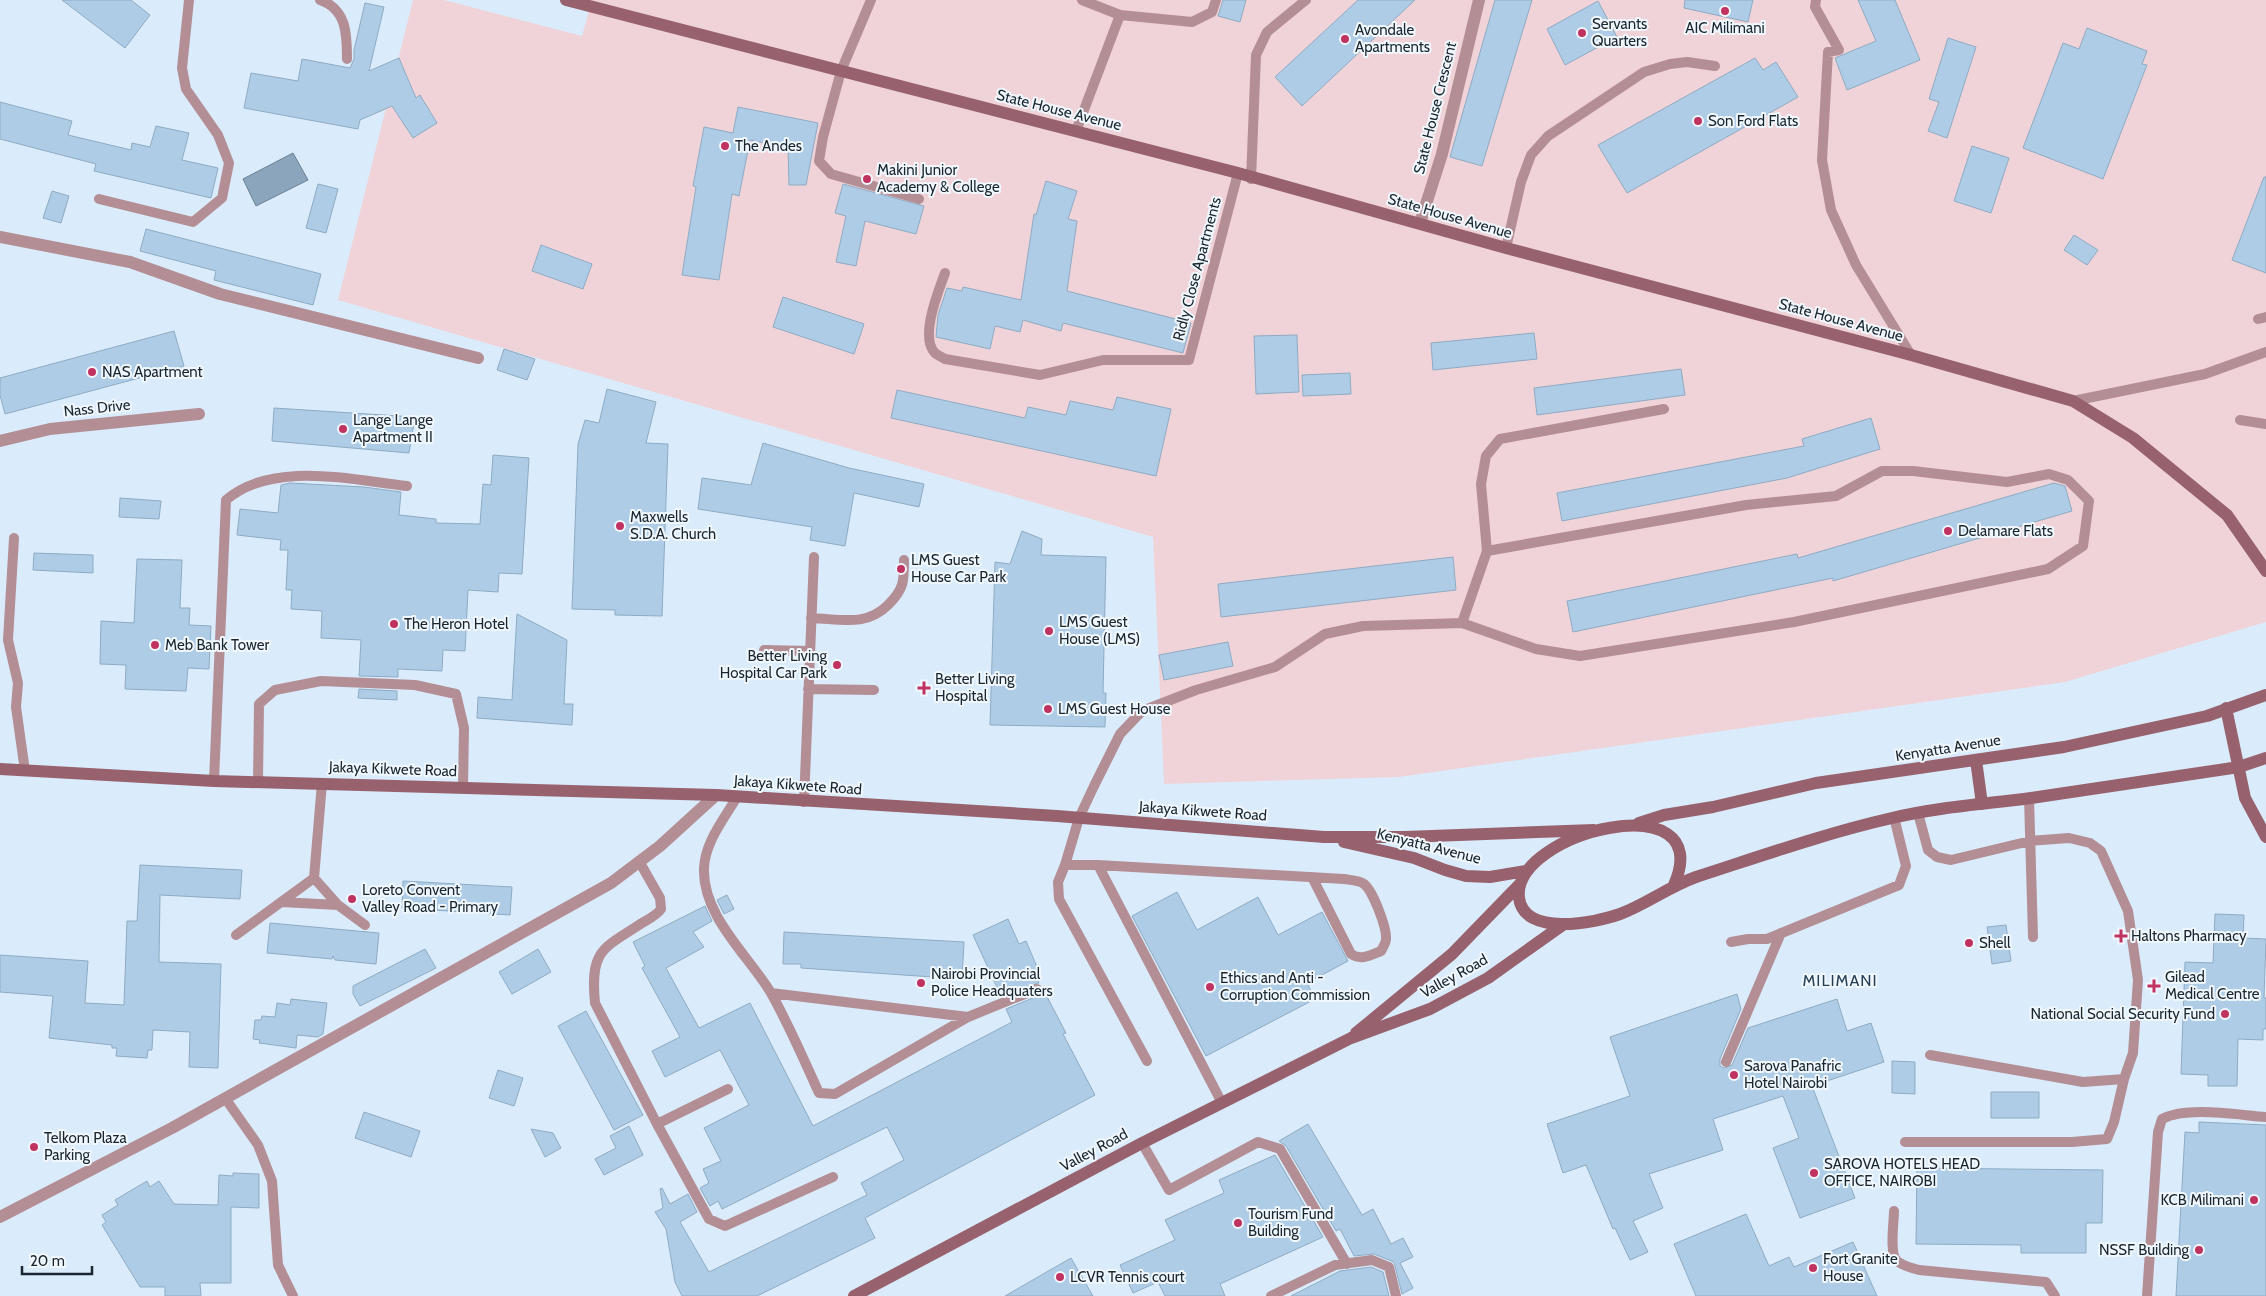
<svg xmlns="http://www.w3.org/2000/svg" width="2266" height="1296" font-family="Cabin,sans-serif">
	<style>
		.green { fill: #f0d3d8 }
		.water { fill: #8ba6bc; stroke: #698092 }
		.building { fill: #aecce5; stroke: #8eabc3 }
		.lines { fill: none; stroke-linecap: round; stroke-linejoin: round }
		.lane { stroke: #b48e95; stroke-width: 10 }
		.street { stroke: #b48e95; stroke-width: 12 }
		.secondary { stroke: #97626d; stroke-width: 12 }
		.poi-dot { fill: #c03361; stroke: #f1f8fd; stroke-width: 2 }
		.labels { text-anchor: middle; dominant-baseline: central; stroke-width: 4; stroke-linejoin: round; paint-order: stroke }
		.poi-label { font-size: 15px; fill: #1a262f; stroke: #f1f8fd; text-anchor: start }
		.street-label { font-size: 15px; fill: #1a262f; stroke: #f1f8fd }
		.neighbourhood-label { font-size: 16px; letter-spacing: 1px; fill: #253f54; stroke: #f1f8fd }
	</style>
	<rect width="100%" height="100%" fill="#daecfc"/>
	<path class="green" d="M 413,0 L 444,0 L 582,36 L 592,0 L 2266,0 L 2266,622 L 2065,682 L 1399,777 L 1164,784 L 1153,537 L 338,300 Z"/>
	<path class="water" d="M 293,153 L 308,180 L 256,206 L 243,179 Z"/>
	<path class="building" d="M 62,0 L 131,0 L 150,15 L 125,48 Z
		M 1223,0 L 1246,0 L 1240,22 L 1218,16 Z
		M 1358,0 L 1415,0 L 1302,106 L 1275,77 Z
		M 1495,0 L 1532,0 L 1482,166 L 1450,157 Z
		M 1685,0 L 1753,0 L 1748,22 L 1684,8 Z
		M 1858,0 L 1895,0 L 1920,60 L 1847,90 L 1835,58 L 1876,41 Z
		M 1598,1 L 1617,37 L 1565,65 L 1547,29 Z
		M 365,3 L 384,7 L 369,71 L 399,58 L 416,98 L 420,95 L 437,123 L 413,138 L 392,106 L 360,120 L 358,129 L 244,108 L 251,73 L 298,81 L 302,59 L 350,68 L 354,59 L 354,50 Z
		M 2087,28 L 2147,51 L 2142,64 L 2147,65 L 2103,179 L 2023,148 L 2063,43 L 2079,49 Z
		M 1948,38 L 1976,47 L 1947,138 L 1928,131 L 1939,102 L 1929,99 Z
		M 1755,58 L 1763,70 L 1776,62 L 1798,97 L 1627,193 L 1598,145 Z
		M 0,102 L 72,121 L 68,135 L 131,150 L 132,143 L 150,147 L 156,126 L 189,133 L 182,160 L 218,168 L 211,198 L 94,171 L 96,164 L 0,139 Z
		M 738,107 L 818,123 L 806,185 L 789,185 L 788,148 L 750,140 L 739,196 L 732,194 L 719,280 L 682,275 L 696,187 L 693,186 L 704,127 L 733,133 Z
		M 1972,146 L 2009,158 L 1991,213 L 1954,201 Z
		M 2264,177 L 2266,177 L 2266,273 L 2232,260 Z
		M 1046,181 L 1077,191 L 1068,219 L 1077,221 L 1067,291 L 1191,323 L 1183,353 L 1063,323 L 1061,331 L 1023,320 L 1020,332 L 995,326 L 990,349 L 936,337 L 938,315 L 947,288 L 962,291 L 963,287 L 1021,300 L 1034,214 L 1036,215 Z
		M 318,184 L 338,189 L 326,233 L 306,228 Z
		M 843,184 L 924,206 L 916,234 L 865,221 L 856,266 L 836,262 L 846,216 L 835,213 Z
		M 52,191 L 69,196 L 61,223 L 43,218 Z
		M 146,229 L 321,274 L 313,305 L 214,280 L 216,271 L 140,251 Z
		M 2074,235 L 2098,250 L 2087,265 L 2064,250 Z
		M 541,245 L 592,264 L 583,289 L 532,271 Z
		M 783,297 L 864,324 L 854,354 L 773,327 Z
		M 174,331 L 184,366 L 5,414 L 0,395 L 0,378 Z
		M 1534,333 L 1537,359 L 1433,370 L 1431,343 Z
		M 1297,335 L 1299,392 L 1256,394 L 1254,336 Z
		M 504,349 L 535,359 L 527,380 L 497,370 Z
		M 1681,369 L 1685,395 L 1537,415 L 1534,388 Z
		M 1350,373 L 1351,394 L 1303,396 L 1302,375 Z
		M 607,389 L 656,402 L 646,443 L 668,444 L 662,616 L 615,615 L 615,610 L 572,609 L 578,444 L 585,420 L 599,423 Z
		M 897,390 L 1025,418 L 1028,407 L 1066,415 L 1070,401 L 1113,410 L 1117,397 L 1171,409 L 1156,476 L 891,418 Z
		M 274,408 L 415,417 L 409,453 L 272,441 Z
		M 1871,418 L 1880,449 L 1787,478 L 1562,521 L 1557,493 L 1804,446 L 1802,439 Z
		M 763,443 L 849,468 L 924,484 L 919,507 L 854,493 L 845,546 L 810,540 L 812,527 L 698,509 L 702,478 L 751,485 Z
		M 493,455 L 529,458 L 522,574 L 499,573 L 498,592 L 468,590 L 465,651 L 443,650 L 442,671 L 398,669 L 398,677 L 359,676 L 361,640 L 321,638 L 322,611 L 291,609 L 292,590 L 286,590 L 288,550 L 280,550 L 281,540 L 237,535 L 240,509 L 278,513 L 281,485 L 290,483 L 364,487 L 401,492 L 399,515 L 436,519 L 436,523 L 480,524 L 483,484 L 491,485 Z
		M 2054,483 L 2065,486 L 2072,511 L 1833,581 L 1833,578 L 1573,632 L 1567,601 L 1797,554 L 1798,558 Z
		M 120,498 L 161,501 L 159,519 L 119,517 Z
		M 1022,531 L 1042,539 L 1041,555 L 1106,557 L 1103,693 L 1106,693 L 1105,727 L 990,725 L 995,562 L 1010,564 Z
		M 34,553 L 93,555 L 93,573 L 33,570 Z
		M 1453,557 L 1456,590 L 1221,617 L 1218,584 Z
		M 137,559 L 182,560 L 180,608 L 190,608 L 189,625 L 211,626 L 209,669 L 188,668 L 186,691 L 125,689 L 126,665 L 100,664 L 101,621 L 134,623 Z
		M 517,614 L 567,640 L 564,704 L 573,704 L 572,725 L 477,718 L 478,697 L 512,700 Z
		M 1228,642 L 1233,666 L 1164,680 L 1159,655 Z
		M 359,689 L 397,691 L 397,700 L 358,698 Z
		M 140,865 L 242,870 L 240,899 L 160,895 L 159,962 L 221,964 L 218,1068 L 189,1067 L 190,1032 L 153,1030 L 152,1050 L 148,1050 L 147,1058 L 116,1056 L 117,1048 L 112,1048 L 112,1045 L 49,1038 L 53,996 L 0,992 L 0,955 L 88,961 L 85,1003 L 124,1005 L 127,921 L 137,921 Z
		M 403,881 L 512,887 L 510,915 L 402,908 Z
		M 1177,892 L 1197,930 L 1258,897 L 1278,935 L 1322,912 L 1348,961 L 1307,983 L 1315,999 L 1206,1056 L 1132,916 Z
		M 727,895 L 734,909 L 724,914 L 717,900 Z
		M 705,906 L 712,921 L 693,932 L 704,947 L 666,968 L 699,1028 L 750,1003 L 813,1126 L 1012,1022 L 1006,1009 L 1040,995 L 1044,991 L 1066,1033 L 1063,1034 L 1095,1095 L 865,1218 L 875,1238 L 757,1296 L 682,1296 L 675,1282 L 666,1229 L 655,1212 L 663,1208 L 660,1189 L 662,1188 L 670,1204 L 688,1194 L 697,1212 L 680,1222 L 709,1272 L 867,1195 L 861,1183 L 904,1160 L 887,1127 L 722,1209 L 718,1201 L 710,1206 L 700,1188 L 709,1183 L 703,1169 L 721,1161 L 704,1128 L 749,1105 L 720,1050 L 665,1077 L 652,1051 L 680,1037 L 642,968 L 645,966 L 633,942 Z
		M 2215,914 L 2244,915 L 2243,938 L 2266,939 L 2264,998 L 2266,998 L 2266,1029 L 2263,1029 L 2263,1040 L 2238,1039 L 2237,1086 L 2208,1086 L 2208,1075 L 2181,1074 L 2185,962 L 2213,963 Z
		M 1008,919 L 1019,944 L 1026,941 L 1040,974 L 1036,976 L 1039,983 L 1001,996 L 973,935 Z
		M 270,923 L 379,933 L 376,964 L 335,960 L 333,956 L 332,959 L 267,953 Z
		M 2006,925 L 2011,961 L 1992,964 L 1987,927 Z
		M 784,932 L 964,942 L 962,979 L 801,968 L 801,964 L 783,964 Z
		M 425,949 L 436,968 L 360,1006 L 353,994 L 353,986 Z
		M 538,949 L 551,972 L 512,994 L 499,972 Z
		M 1737,994 L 1741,1009 L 1720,1059 L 1720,1066 L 1724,1068 L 1732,1065 L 1748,1028 L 1837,999 L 1847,1031 L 1871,1023 L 1884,1062 L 1812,1086 L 1855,1198 L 1800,1218 L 1773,1148 L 1799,1138 L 1783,1096 L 1713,1119 L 1723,1150 L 1649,1174 L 1663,1208 L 1633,1221 L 1648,1252 L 1630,1260 L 1615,1228 L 1613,1229 L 1586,1165 L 1563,1173 L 1547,1124 L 1630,1096 L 1610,1037 Z
		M 291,999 L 327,1003 L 323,1034 L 318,1037 L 297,1035 L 296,1048 L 259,1043 L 260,1040 L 253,1039 L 255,1020 L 261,1020 L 262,1016 L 275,1017 L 277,1003 L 290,1005 Z
		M 586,1011 L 643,1115 L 614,1130 L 558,1026 Z
		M 1892,1061 L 1915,1062 L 1915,1094 L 1892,1093 Z
		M 498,1070 L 523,1078 L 514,1106 L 489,1098 Z
		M 1991,1092 L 2039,1092 L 2039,1118 L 1991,1118 Z
		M 364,1112 L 420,1131 L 411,1157 L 355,1138 Z
		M 2199,1122 L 2266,1125 L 2266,1296 L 2176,1296 L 2185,1132 L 2199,1133 Z
		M 1308,1124 L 1362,1215 L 1373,1209 L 1391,1244 L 1403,1238 L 1413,1257 L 1400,1263 L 1413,1288 L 1402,1294 L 1394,1262 L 1374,1254 L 1354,1256 L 1340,1229 L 1336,1231 L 1286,1146 L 1279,1141 Z
		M 629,1126 L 643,1155 L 604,1175 L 595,1159 L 616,1148 L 610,1136 Z
		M 531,1129 L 553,1133 L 561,1148 L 545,1157 Z
		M 1275,1155 L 1323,1237 L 1220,1284 L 1225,1296 L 1165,1296 L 1158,1282 L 1133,1293 L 1120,1265 L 1175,1240 L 1165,1220 L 1224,1193 L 1219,1180 Z
		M 1917,1168 L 2103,1170 L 2102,1223 L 2086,1223 L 2086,1253 L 2021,1253 L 2021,1245 L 1916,1244 Z
		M 233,1173 L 259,1174 L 259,1208 L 231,1207 L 231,1283 L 200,1283 L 201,1296 L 165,1296 L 165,1287 L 140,1287 L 102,1225 L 106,1222 L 102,1215 L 118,1205 L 115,1200 L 147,1181 L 150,1187 L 159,1181 L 174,1204 L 218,1205 L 219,1175 L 233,1176 Z
		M 1746,1214 L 1769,1266 L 1789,1257 L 1794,1267 L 1853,1242 L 1877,1296 L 1696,1296 L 1674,1244 Z
		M 1071,1258 L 1093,1296 L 1005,1296 Z
		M 1371,1267 L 1383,1272 L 1389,1296 L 1291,1296 L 1340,1271 Z"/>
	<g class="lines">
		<path class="lane" d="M 320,0 C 347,9 347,35 347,59
			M 871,0 L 841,71 L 823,137 L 819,161 L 831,174 L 919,199
			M 1816,0 L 1815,7 L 1839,50 L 1828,52 L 1822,160 L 1831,210 L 1856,265 L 1911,355
			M 1120,15 L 1192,22 L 1212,12 L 1216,0
			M 1076,131 L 1120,15 L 1082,0
			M 1251,179 L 1256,55 L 1267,32 L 1306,0
			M 99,199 L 193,222 L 222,198 L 229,163 L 218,135 L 186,89 L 182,68 L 189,0
			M 1506,248 L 1521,182 L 1531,155 L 1548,136 L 1644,72 L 1670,64 L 1687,62 L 1715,66
			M 945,273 C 939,290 919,337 935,353 C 937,355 942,357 945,359 L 1040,375 L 1103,360 L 1189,360 L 1238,173
			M 2258,319 L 2266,317
			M 2073,401 L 2205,374 L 2266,352
			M 2240,420 L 2266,424
			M 14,538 L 8,640 L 18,683 L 16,707 L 25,771
			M 1487,551 L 1481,484 L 1486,456 L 1500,439 L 1664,409
			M 811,618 C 841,619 866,627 888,605 C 904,589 904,582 904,560
			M 764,650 L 810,651
			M 808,689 L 874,690
			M 214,781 L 226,500 C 273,460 351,480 407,486
			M 258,782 L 259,704 L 275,690 L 321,681 L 415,685 L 456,694 L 464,728 L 463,788
			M 737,797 C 724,819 705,842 704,868 C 702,916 749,956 771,993 C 789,1025 804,1060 819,1093 L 835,1094 L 968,1017
			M 2029,798 L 2033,937
			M 804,802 L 814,557
			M 1918,813 L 1928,850 L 1937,857 L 1951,860 L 2030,841 L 2069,838 L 2090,843 L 2101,851 L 2128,911 L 2138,980 L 2133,1053 L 2124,1079 L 2083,1082 L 1930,1055
			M 639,861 L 660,898 L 661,909 C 657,915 649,919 642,923 C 602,949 590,950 595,1003 L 657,1124 L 709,1219 L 725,1226 L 833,1177
			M 1065,865 L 1058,882 L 1059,899 L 1147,1061
			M 1098,865 L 1222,1103
			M 1312,877 L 1351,954 C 1361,961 1371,955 1381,951 C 1383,947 1386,943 1386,939 C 1387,928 1373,891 1364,884 C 1359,880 1350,880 1344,879 L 1098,865 L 1065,865 L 1079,818 L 1094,786 L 1120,734 L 1142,711 L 1196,690 L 1275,667 L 1325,634 L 1363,626 L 1462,623 L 1487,551 L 1746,505 L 1836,496 L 1882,471 L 1913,471 L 2007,482 L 2049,474 L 2068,480 L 2089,501 L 2083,546 L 2048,569 L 1794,622 L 1580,656 L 1536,649 L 1462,623
			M 314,878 L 338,905 L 365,925
			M 281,902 L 338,905
			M 236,935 L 314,878 L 322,783
			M 1731,942 L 1748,939 L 1767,939 L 1899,885 L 1906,866 L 1894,817
			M 771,993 L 968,1017 L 1037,989
			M 1726,1062 L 1781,933
			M 225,1098 L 258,1145 L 272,1181 L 278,1265 L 293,1296
			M 657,1124 L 728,1089
			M 1905,1142 L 2072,1142 L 2107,1139 L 2114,1122 L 2124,1079
			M 1142,1143 L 1169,1190 L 1258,1142 L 1280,1149 L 1347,1264
			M 1894,1211 C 1894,1222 1889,1254 1897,1261 C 1903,1266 1912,1268 1919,1270 L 2046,1282 L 2055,1296
			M 1271,1296 L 1335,1265 L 1372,1260 L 1389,1267 L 1396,1296
			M 2147,1296 L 2158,1132 L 2162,1119 C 2188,1106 2237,1115 2266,1117"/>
		<path class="street" d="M 1420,223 L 1442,154 L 1479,0
			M 0,237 L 130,262 L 220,294 L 478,358
			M 0,441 L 50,429 L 199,414
			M 0,1217 L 172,1128 L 611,883 L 660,846 L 716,795"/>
		<path class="secondary" d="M 566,0 L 1238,173 L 1506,248 L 1911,355 L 2073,401 L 2133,438 L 2227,515 L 2266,571
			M 2226,708 L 2245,798 L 2266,837
			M 1976,760 L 1982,804
			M 0,769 L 214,781 L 716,795 L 1057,816 L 1324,837 L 1405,837 L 1594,830
			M 1639,823 L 1664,815 L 1713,807 L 1816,783 L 2064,747 L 2207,716 L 2266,695
			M 1344,842 L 1414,858 L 1445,870 L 1466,876 L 1490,877 L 1526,871
			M 1674,885 C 1719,782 1511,831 1519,898 C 1524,937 1595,923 1620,914 C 1647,904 1668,887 1696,877 C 1761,856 1826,833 1892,818 C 1938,807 1985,804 2031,798 C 2100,788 2169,777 2239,767 L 2266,758
			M 1356,1033 L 1452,954 L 1519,885
			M 854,1296 L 1142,1143 L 1351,1038 L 1430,1009 L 1488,978 L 1564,924"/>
	</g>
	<g class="poi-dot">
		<circle cx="1725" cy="11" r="5"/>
		<circle cx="1582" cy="33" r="5"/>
		<circle cx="1345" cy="39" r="5"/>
		<circle cx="1698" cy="121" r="5"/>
		<circle cx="725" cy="146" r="5"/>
		<circle cx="867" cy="179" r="5"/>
		<circle cx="92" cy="372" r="5"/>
		<circle cx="343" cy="429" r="5"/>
		<circle cx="620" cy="526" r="5"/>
		<circle cx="1948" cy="531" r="5"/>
		<circle cx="901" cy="569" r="5"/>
		<circle cx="394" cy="624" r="5"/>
		<circle cx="1049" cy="631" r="5"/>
		<circle cx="155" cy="645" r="5"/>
		<circle cx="837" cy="665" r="5"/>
		<path d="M921.5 680.5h5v5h5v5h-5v5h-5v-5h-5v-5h5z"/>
		<circle cx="1048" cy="709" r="5"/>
		<circle cx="352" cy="899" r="5"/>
		<path d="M2118.5 928.5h5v5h5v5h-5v5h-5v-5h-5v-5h5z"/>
		<circle cx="1969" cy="943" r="5"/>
		<circle cx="921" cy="983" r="5"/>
		<path d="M2151.5 978.5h5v5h5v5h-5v5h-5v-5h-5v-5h5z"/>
		<circle cx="1210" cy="987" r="5"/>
		<circle cx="2225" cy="1014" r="5"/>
		<circle cx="1734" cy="1075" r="5"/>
		<circle cx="34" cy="1147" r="5"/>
		<circle cx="1814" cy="1173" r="5"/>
		<circle cx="2254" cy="1200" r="5"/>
		<circle cx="1238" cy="1223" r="5"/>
		<circle cx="2199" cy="1250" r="5"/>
		<circle cx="1813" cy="1268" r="5"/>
		<circle cx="1060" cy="1277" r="5"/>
	</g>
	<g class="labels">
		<g class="poi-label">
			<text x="1592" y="24">Servants<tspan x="1592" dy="17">Quarters</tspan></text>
			<text x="1725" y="28" text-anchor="middle">AIC Milimani</text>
			<text x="1355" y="30">Avondale<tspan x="1355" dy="17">Apartments</tspan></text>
			<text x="1708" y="121">Son Ford Flats</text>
			<text x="735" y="146">The Andes</text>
			<text x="877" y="170">Makini Junior<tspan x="877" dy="17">Academy &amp; College</tspan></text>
			<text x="102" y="372">NAS Apartment</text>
			<text x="353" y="420">Lange Lange<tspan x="353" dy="17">Apartment II</tspan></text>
			<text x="630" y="517">Maxwells<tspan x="630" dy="17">S.D.A. Church</tspan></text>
			<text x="1958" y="531">Delamare Flats</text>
			<text x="911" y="560">LMS Guest<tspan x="911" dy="17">House Car Park</tspan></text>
			<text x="1059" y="622">LMS Guest<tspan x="1059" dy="17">House (LMS)</tspan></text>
			<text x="404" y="624">The Heron Hotel</text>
			<text x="165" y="645">Meb Bank Tower</text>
			<text x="827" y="656" text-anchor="end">Better Living<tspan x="827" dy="17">Hospital Car Park</tspan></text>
			<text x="935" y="679">Better Living<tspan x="935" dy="17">Hospital</tspan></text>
			<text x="1058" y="709">LMS Guest House</text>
			<text x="362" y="890">Loreto Convent<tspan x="362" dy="17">Valley Road - Primary</tspan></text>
			<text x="2131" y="936">Haltons Pharmacy</text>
			<text x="1979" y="943">Shell</text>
			<text x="931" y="974">Nairobi Provincial<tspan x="931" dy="17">Police Headquaters</tspan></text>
			<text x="2165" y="977">Gilead<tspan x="2165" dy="17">Medical Centre</tspan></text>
			<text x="1220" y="978">Ethics and Anti -<tspan x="1220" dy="17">Corruption Commission</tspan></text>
			<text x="2215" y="1014" text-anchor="end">National Social Security Fund</text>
			<text x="1744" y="1066">Sarova Panafric<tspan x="1744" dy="17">Hotel Nairobi</tspan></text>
			<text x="44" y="1138">Telkom Plaza<tspan x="44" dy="17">Parking</tspan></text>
			<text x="1824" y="1164">SAROVA HOTELS HEAD<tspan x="1824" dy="17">OFFICE, NAIROBI</tspan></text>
			<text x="2244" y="1200" text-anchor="end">KCB Milimani</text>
			<text x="1248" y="1214">Tourism Fund<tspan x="1248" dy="17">Building</tspan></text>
			<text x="2189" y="1250" text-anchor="end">NSSF Building</text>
			<text x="1823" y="1259">Fort Granite<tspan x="1823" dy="17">House</tspan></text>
			<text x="1070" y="1277">LCVR Tennis court</text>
		</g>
		<g class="street-label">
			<text transform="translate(1435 108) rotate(-76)">State House Crescent</text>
			<text transform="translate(1059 110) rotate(14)">State House Avenue</text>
			<text transform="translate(1450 216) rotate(16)">State House Avenue</text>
			<text transform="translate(1197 269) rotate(-75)">Ridly Close Apartments</text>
			<text transform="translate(1841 320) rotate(15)">State House Avenue</text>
			<text transform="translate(97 408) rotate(-6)">Nass Drive</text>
			<text transform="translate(1948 748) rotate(-9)">Kenyatta Avenue</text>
			<text transform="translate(393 769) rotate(2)">Jakaya Kikwete Road</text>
			<text transform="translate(798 785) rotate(4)">Jakaya Kikwete Road</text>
			<text transform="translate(1203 811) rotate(4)">Jakaya Kikwete Road</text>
			<text transform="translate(1429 846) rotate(14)">Kenyatta Avenue</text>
			<text transform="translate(1454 976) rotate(-29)">Valley Road</text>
			<text transform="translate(1094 1150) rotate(-28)">Valley Road</text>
		</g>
		<g class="neighbourhood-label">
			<text x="1840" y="980">MILIMANI</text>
		</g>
	</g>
	<path d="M22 1266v8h70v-8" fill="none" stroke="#1a262f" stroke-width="2.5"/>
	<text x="30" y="1266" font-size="15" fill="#1a262f" stroke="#f1f8fd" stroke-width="4" paint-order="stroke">20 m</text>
</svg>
